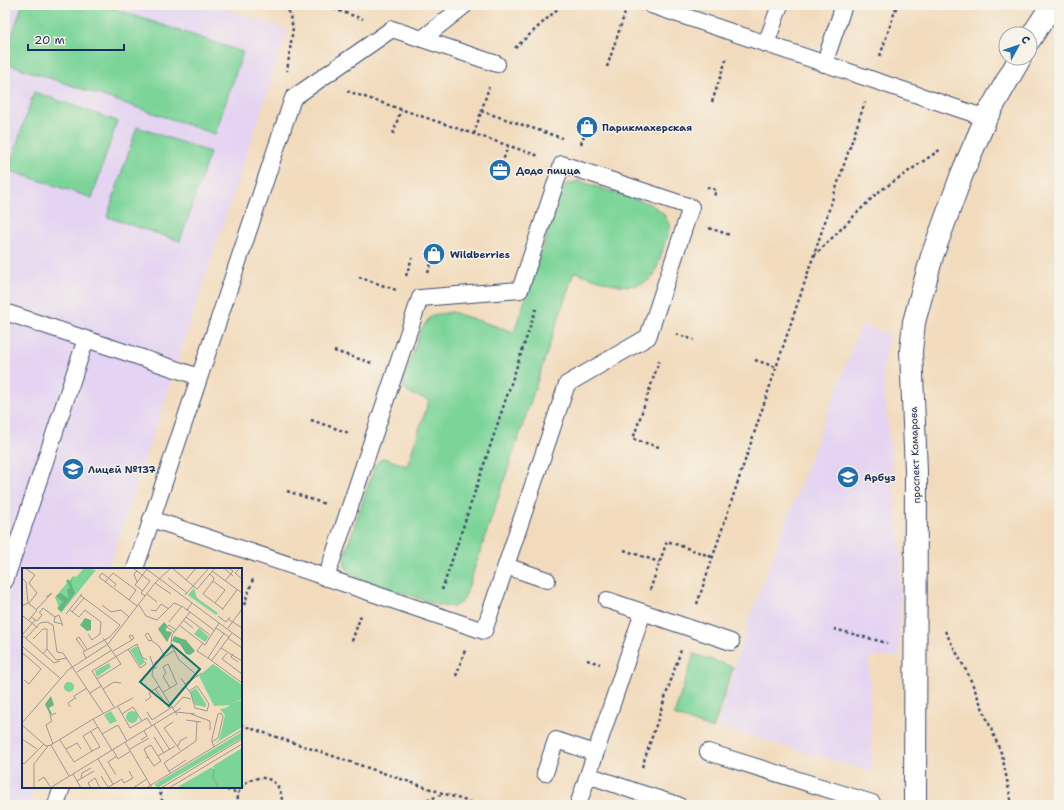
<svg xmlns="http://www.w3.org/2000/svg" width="1064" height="810" font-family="'Shantell Sans',sans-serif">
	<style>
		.built { fill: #e4d3f2 }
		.green { fill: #7cd499; stroke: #4c827c }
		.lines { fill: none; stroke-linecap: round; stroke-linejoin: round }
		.lane-casing { stroke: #3b496c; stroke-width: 18 }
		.street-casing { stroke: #3b496c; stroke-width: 24 }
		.path { stroke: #3b496c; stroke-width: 2.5; stroke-dasharray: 3 3; stroke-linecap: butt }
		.lane { stroke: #fff; stroke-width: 16 }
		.street { stroke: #fff; stroke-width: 22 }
		.labels { text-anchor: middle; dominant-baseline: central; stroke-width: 3; stroke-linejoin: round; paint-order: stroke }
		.poi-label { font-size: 10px; font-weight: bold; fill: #1b2f5e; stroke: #f7f3e8; text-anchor: start }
		.street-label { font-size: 10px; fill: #1b2f5e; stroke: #f7f3e8 }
		.inset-road { fill: none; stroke: #9c9697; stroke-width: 1 }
		.view { fill: #0f766e; fill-opacity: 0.15; stroke: #0f766e; stroke-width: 2 }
		.inset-edge { fill: none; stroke: #1b2f5e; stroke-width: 2 }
	</style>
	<rect width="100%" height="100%" fill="#f7f3e8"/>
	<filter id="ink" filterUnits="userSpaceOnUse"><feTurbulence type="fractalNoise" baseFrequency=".025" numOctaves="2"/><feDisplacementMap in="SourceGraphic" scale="8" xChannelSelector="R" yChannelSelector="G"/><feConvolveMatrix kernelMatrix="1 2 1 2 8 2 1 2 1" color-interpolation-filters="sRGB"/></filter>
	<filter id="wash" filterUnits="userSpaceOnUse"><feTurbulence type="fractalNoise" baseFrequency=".012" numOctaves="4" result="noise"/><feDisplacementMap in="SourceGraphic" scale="16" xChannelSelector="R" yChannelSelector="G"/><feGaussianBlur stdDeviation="0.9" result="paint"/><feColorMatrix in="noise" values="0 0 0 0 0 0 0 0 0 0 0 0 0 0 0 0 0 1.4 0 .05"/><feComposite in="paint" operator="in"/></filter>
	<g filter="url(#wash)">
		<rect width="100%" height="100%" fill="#f2dbbd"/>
		<path class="built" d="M 5,5 L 213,5 L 288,30 L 108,569 L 23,569 L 23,787 L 35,787 L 29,805 L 5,805 Z
			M 861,325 L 889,334 L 883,371 L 885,396 L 901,559 L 899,657 L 869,657 L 872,772 L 716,726 L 751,614 Z"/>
		<path class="green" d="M 22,5 L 103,5 L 243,52 L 215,134 L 5,63 L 5,57 Z
			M 34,92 L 117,121 L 92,198 L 8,170 Z
			M 137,127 L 210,152 L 180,241 L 107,217 Z
			M 579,181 L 650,204 L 663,213 L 670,226 C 667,234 657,272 653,276 C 633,298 596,277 574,272 L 466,594 L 463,601 L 454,607 L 442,606 L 360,579 C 348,573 345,570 344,557 L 375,465 L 380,460 L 384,458 L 407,466 L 429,400 L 408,393 L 404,388 L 403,381 L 421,329 L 432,315 L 452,312 L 514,332 L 561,193 L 567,184 Z
			M 694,654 L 733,667 L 713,729 L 674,715 Z"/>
	</g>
	<g filter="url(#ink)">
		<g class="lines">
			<g class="lane-casing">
				<path id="lane" d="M 651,5 L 986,118
					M 422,39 L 465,5
					M 766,44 L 780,5
					M 824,64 L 844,5
					M 5,312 L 86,339
					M 151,519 C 263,555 373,594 484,631 L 567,384 L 648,337 L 691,207 L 562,164 L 520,290 L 420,298 L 326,578
					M 506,566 L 547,580
					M 135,569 L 293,98 L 392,29 L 497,64
					M 5,581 L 86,339 L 199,377
					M 607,600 L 731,642
					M 708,752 L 872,803 L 872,805
					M 545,773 L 556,740 L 595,753
					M 588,775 L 634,791 L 678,805
					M 56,805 L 62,787
					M 578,805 L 643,612"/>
			</g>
			<g class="street-casing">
				<path id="street" d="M 1030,39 L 1052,5
					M 915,805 L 916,471 L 911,351 L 914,322 L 932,256 L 962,174 L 986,118 L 1020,58"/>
			</g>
			<path class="path" d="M 287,5 L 293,28 L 287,71
				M 322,5 L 363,19
				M 515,48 L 562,5
				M 880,56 L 897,5
				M 607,67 L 626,10
				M 347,91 L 539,156
				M 712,102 L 727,57
				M 481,111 L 562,138
				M 393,134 L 401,109
				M 474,134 L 489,87
				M 581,144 L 587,127
				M 500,170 L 508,146
				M 707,187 L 716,190 L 714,197
				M 709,228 L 730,235
				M 814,256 L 877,193 L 941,149
				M 428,273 L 434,254
				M 406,276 L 412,258
				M 359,277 L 396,290
				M 676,334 L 694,340
				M 334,351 L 372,363
				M 755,360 L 776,367
				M 311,420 L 349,433
				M 659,447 L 633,439 L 659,361
				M 287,491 L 325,504
				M 624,550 L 659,562
				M 442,590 L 536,309
				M 650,590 L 667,541 L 712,557
				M 697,604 L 865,102
				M 244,605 L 253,579
				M 834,629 L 887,643
				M 945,631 L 969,676 L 1002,755 L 1012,805
				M 352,641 L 361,615
				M 587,660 L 600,664
				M 456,676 L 465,650
				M 241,725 L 478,805
				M 642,767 L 681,650
				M 159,787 L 163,805
				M 215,787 L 239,793
				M 239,805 C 229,775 284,763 282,805
				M 416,805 L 443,794"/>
			<use href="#lane" class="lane"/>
			<use href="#street" class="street"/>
		</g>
	</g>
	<defs>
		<g id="shop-disc" transform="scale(1.15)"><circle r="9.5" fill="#1f6fb2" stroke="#f7f3e8"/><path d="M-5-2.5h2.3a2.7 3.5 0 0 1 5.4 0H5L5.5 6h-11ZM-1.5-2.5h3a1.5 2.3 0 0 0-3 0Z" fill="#fff"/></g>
		<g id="office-disc" transform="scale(1.15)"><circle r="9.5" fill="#1f6fb2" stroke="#f7f3e8"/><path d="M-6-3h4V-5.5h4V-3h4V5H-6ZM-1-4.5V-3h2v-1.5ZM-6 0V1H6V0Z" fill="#fff"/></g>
		<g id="school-disc" transform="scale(1.15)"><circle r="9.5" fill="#1f6fb2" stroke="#f7f3e8"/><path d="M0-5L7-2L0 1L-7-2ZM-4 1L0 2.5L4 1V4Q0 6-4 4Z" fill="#fff"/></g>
	</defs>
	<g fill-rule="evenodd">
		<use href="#shop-disc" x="587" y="127"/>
		<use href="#office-disc" x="500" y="170"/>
		<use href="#shop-disc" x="434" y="254"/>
		<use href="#school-disc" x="73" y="469"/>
		<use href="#school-disc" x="848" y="477"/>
	</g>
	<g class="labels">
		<g class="poi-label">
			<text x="602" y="127">Парикмахерская</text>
			<text x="516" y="170">Додо пицца</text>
			<text x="450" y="254">Wildberries</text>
			<text x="88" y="469">Лицей №137</text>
			<text x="864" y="477">Арбуз</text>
		</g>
		<g class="street-label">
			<text transform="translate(915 455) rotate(-92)">проспект Комарова</text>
		</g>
	</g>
	<g transform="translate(22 568)">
		<rect width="220" height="220" fill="#f2dbbd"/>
		<path d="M 62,0 L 74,2 L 39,45 L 33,29 L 51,8 L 54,9 ZM 172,20 L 175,30 L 196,45 L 194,47 L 166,27 ZM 177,60 L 187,69 L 183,74 L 172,66 ZM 115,78 L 123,94 L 118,98 L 108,82 ZM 87,95 L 89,99 L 75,109 L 73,103 ZM 191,96 L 220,117 L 220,131 L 210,135 L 220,132 L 220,159 L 191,177 L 197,172 L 203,147 L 198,141 L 204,140 L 208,137 L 192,138 L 177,108 ZM42 119a5 5 0 1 1 10 0a5 5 0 1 1-10 0ZM 174,120 L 184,136 L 184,139 L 173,137 L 168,124 ZM104 149a6 6 0 1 1 12 0a6 6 0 1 1-12 0ZM 89,143 L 95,153 L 88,156 L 82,147 ZM 220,164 L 220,170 L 135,220 L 133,216 ZM 220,180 L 220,220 L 154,220 L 190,199 L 193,203 L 191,198 Z" fill="#7cd499"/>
		<path d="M 46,11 L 48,14 L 51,11 L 49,15 L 53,25 L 39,44 L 35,40 L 41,34 L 34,28 L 39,25 L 47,31 L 45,22 L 48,19 L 44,13 ZM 63,50 L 69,52 L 69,62 L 65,63 L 58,57 ZM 142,54 L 145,57 L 144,63 L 150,64 L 145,74 L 136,61 ZM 152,68 L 164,72 L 173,83 L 168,87 L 164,86 L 158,76 L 150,73 ZM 29,128 L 32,137 L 27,140 L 30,146 L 28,147 L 23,136 Z" fill="#65b681"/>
		<path class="inset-road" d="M 3,0 L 13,7 L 7,15 L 15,25 L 7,35M 111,0 L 128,13 L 119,25 L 123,28M 123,0 L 220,72M 150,0 L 175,21 L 193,0M 202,0 L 211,8M 218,0 L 213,5 L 220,11M 115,3 L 112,6 L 115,14M 190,3 L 220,25M 188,6 L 192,10 L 191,13 L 203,22 L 193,35M 0,10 L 4,14 L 6,35 L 0,38M 146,10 L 165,25M 164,12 L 174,0M 191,13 L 181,26 L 201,41M 203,13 L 211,3 L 207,0M 83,14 L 91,5 L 114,22 L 107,32M 133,15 L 149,26M 92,19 L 94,16 L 80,5 L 77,9 L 115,38M 121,23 L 113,17 L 125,1M 125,26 L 135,34M 58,27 L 98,57M 163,27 L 187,0M 6,35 L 15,42 L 7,52M 170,35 L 165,42 L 168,44 L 150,67 L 149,76 L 157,92 L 176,108M 80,37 L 89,44 L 99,42 L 107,49M 117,37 L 124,48 L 135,52 L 152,35 L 159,38M 14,42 L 30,25 L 24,29M 48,42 L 57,49 L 63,42 L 79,54 L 78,66 L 70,72 L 66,66M 129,42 L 134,43 L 139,36 L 147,41M 200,42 L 215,22M 18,44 L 21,40 L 33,49 L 37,47 L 41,58M 50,44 L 62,30M 168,44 L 192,62M 44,46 L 60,26M 1,48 L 16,60M 196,48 L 204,54 L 208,49M 9,49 L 15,53 L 20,47 L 17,44M 33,49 L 32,54 L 40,56M 164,49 L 188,67M 206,51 L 220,60M 161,52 L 171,60M 147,54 L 160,38 L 165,42M 157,57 L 183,77 L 197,55M 194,60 L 207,69M 206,60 L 220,41M 152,64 L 145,59 L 147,57 L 154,62M 126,65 L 130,72 L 127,73 L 123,67 ZM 0,67 L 32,95 L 38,93M 0,67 L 13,52M 4,70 L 18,55 L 25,54 L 31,57 L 35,84 L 41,85 L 81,145M 206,70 L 220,80M 11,71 L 21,61 L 25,61 L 25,81M 129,72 L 137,78 L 143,89M 181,75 L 175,83 L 186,90 L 202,65M 0,78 L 38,110M 199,80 L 220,93M 106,81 L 118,100 L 124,96 L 123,94M 63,83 L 54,71 L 57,69 L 65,81M 91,83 L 110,72 L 112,70 L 110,67 L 107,68 L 110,72M 205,85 L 200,91 L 220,106M 21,86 L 25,81 L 34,92 L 45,90M 211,86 L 209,89 L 216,94M 0,87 L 2,86 L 19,101 L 7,116 L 2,112M 128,88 L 132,100M 64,90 L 61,84 L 88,69 L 98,57M 186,90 L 220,115M 190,92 L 210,65M 132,95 L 152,83M 135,99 L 131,101 L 130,107 L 155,147M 55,104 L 90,82M 159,110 L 163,116 L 164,119 L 167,123 L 169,126 L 173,140 L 185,143 L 187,136 L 175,118 L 167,123M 75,111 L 99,96 L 81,70M 163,116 L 180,105M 138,118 L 133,121 L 148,141M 81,121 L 92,114 L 99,115M 141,124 L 143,123 L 148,120 L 155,116 L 146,96 L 141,99 L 144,105 L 141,108 L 148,120M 68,125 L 79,118M 54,131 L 52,128 L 65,120M 123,133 L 129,129 L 127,125 L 133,121M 48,139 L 46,135 L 53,130M 92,139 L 70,103 L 115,76 L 120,89 L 125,92M 96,139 L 108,160 L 125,150 L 130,158M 151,140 L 161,129 L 169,131M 125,144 L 130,152 L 150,139M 154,144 L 173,146M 100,146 L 111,139 L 120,153M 169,146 L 188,153 L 188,162M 164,152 L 179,154M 151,154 L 142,160 L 158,182M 0,155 L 46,102 L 86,76 L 133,15 L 149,0M 0,157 L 24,178 L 29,177 L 47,208M 132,157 L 148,182M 69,164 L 78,179 L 70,183M 80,166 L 96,157 L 105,173M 132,169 L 142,185M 0,171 L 15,181M 38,172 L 52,194 L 70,183 L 61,168 L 76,159M 119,172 L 125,168 L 122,163M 103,174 L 130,220M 190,174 L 196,170 L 201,149 L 199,145 L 196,146 L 193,158 L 190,171 L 190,174 L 192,179M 31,176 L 24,157 L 30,153 L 28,148 L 34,145M 29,177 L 71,151M 156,178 L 158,173 L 165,169M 44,181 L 55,175 L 59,181M 108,181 L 127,170M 90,182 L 71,151 L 111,130M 91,182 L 96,191 L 109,183M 136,188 L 153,178M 124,190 L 126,189 L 122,181 L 129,177 L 139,193 L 132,198 L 126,189M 76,191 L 91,216M 0,194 L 2,196 L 22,176M 192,201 L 191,210 L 197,220M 147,203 L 164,192M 148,205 L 142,195 L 174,173 L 175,154M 51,206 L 59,220M 94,207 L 86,194 L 95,188M 79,208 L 86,219M 59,210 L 60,205 L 69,200M 16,213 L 22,209 L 29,220M 55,213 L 72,203M 12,219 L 12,196 L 26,178M 28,220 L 159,140M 69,220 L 66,215 L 73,210 L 78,220M 85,220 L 100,211 L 102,215 L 111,210 L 107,203M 111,220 L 125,211M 124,220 L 220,162M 139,220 L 220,171M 147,220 L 220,176"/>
		<path class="view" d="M 150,77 L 178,101 L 147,138 L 118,114 Z"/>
		<rect width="220" height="220" class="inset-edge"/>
	</g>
	<rect width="1064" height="810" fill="none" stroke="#f7f3e8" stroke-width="20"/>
	<g transform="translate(1018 46) rotate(50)"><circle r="19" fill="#f7f3e8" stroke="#9fa5b1"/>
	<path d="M0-3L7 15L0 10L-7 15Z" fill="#1f6fb2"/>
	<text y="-6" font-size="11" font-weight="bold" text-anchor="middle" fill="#1b2f5e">С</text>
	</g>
	<path d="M28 44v6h96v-6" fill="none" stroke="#1b2f5e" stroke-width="2"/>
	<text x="34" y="44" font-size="12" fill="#1b2f5e" stroke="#f7f3e8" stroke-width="3" paint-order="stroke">20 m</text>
</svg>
